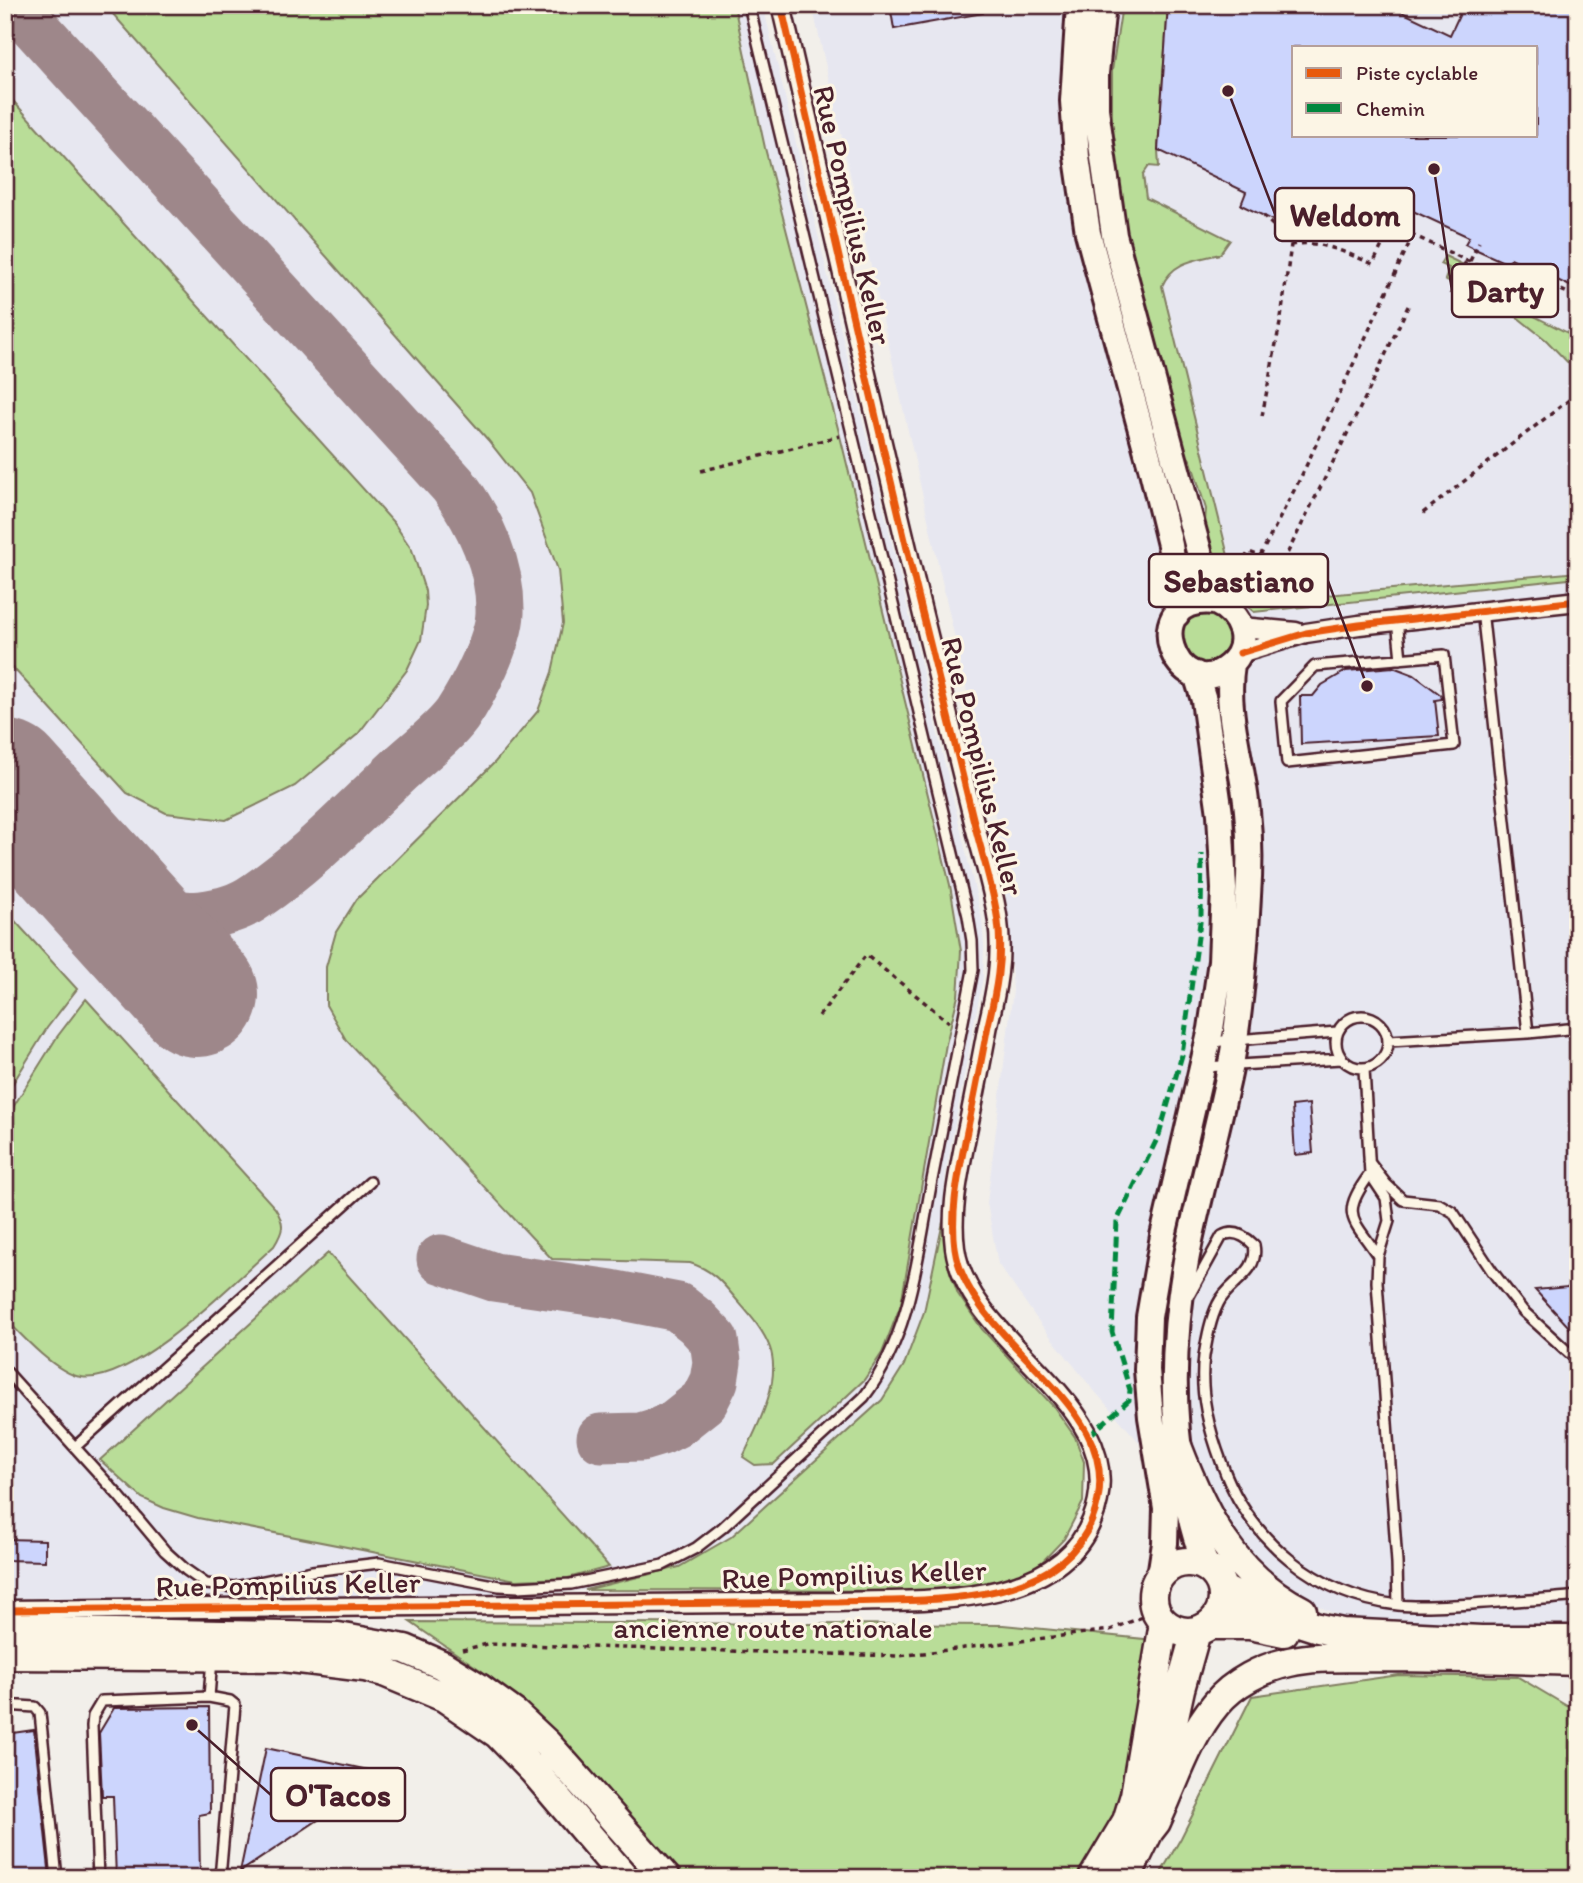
<svg xmlns="http://www.w3.org/2000/svg" width="1583" height="1883" font-family="Itim,sans-serif">
	<style>
		.built { fill: #e7e7f0; fill-rule: evenodd }
		.green { fill: #b9dd98; stroke: #827e62; stroke-width: 2 }
		.lines { fill: none; stroke-linecap: round; stroke-linejoin: round }
		.taxiway { stroke: #9e878a; stroke-width: 49 }
		.runway { stroke: #9e878a; stroke-width: 124 }
		.building { fill: #ccd5fd; stroke: #4a1f2b; stroke-width: 2; fill-rule: evenodd }
		.lane-casing { stroke: #4a1f2b; stroke-width: 14 }
		.street-casing { stroke: #4a1f2b; stroke-width: 23 }
		.secondary-casing { stroke: #4a1f2b; stroke-width: 30 }
		.primary-casing { stroke: #4a1f2b; stroke-width: 33 }
		.path { stroke: #4a1f2b; stroke-width: 3.5; stroke-dasharray: 5 5; stroke-linecap: butt }
		.lane { stroke: #fcf5e5; stroke-width: 9 }
		.street { stroke: #fcf5e5; stroke-width: 18 }
		.secondary { stroke: #fcf5e5; stroke-width: 24 }
		.primary { stroke: #fcf5e5; stroke-width: 28 }
		.quiet { stroke: #00873e; stroke-width: 5; stroke-dasharray: 10 5; stroke-linecap: butt }
		.cycleway-casing { stroke: #fcf5e5; stroke-width: 11 }
		.cycleway { stroke: #e8590c; stroke-width: 7 }
		.labels { text-anchor: middle; dominant-baseline: central; stroke-width: 6; stroke-linejoin: round; paint-order: stroke }
		.street-label { font-size: 30px; fill: #4a1f2b; stroke: #fcf5e5 }
		.leader { fill: none; stroke: #4a1f2b; stroke-width: 2.5 }
		.callout-dot { fill: #4a1f2b; stroke: #fcf5e5; stroke-width: 2.5 }
		.callout { fill: #fcf5e5; stroke: #4a1f2b; stroke-width: 2.5 }
		.callout-label { font-size: 32px; text-anchor: middle; font-weight: bold; fill: #4a1f2b }
	</style>
	<rect width="100%" height="100%" fill="#f2efea"/>
	<filter id="ink" filterUnits="userSpaceOnUse"><feTurbulence type="fractalNoise" baseFrequency=".0143" numOctaves="2"/><feDisplacementMap in="SourceGraphic" scale="14" xChannelSelector="R" yChannelSelector="G"/><feConvolveMatrix kernelMatrix="1 2 1 2 8 2 1 2 1" color-interpolation-filters="sRGB"/></filter>
	<g filter="url(#ink)">
		<path class="built" d="M 5,5 L 763,5 L 982,919 L 984,946 L 983,977 L 946,1170 L 943,1208 L 948,1266 L 958,1294 L 982,1329 L 1054,1407 L 1075,1437 L 1084,1462 L 1083,1502 L 1064,1539 L 1041,1563 L 972,1591 L 585,1590 L 526,1596 L 5,1598 Z
			M 812,5 L 1578,5 L 1578,1639 L 1427,1650 L 1343,1618 L 1271,1583 L 1229,1545 L 1091,1387 L 1042,1326 L 998,1264 L 987,1203 L 1013,990 L 1002,847 ZM 1294,47 L 1536,47 L 1536,135 L 1294,135 Z"/>
		<path class="green" d="M 105,5 L 734,5 L 765,148 L 841,440 L 950,885 L 961,951 L 958,996 L 946,1044 L 901,1304 L 882,1353 L 864,1380 L 774,1464 L 755,1465 L 743,1457 C 757,1427 782,1382 770,1348 C 763,1329 749,1314 736,1299 C 722,1282 711,1269 690,1263 L 552,1259 L 346,1040 L 326,1005 L 326,967 L 336,932 L 357,899 L 495,762 L 538,711 L 552,672 L 563,623 L 558,570 L 530,493 L 488,440 Z
			M 1122,5 L 1168,5 L 1158,150 L 1159,167 L 1149,166 L 1143,175 L 1146,198 L 1230,240 L 1220,254 C 1196,260 1173,261 1162,286 L 1229,560 C 1255,567 1276,578 1294,598 L 1578,572 L 1578,578 L 1254,612 L 1223,586 L 1204,534 L 1206,509 L 1191,461 L 1177,441 L 1117,198 L 1112,123 L 1112,71 Z
			M 5,92 L 394,523 L 412,550 L 425,591 L 426,606 L 421,640 L 407,670 L 358,734 L 295,786 L 226,820 L 166,813 L 127,793 L 5,659 Z
			M 1445,256 L 1511,288 L 1504,301 L 1578,338 L 1578,356 L 1575,363 L 1578,365 L 1578,373 L 1546,340 L 1492,297 L 1486,304 L 1445,280 L 1449,268 L 1440,264 Z
			M 1199,609 L 1226,616 L 1234,644 L 1215,666 L 1186,662 L 1177,626 Z
			M 5,910 L 77,989 L 47,1028 L 5,1096 Z
			M 86,999 L 275,1208 C 285,1224 284,1230 274,1246 C 236,1280 133,1386 81,1377 C 56,1373 22,1336 5,1318 L 5,1120 L 57,1037 Z
			M 944,1217 L 948,1266 L 958,1294 L 982,1329 L 1054,1407 L 1075,1437 L 1084,1462 L 1083,1502 L 1064,1539 L 1041,1563 L 1013,1579 L 972,1591 L 585,1590 L 679,1567 L 731,1537 L 882,1400 L 904,1365 L 924,1312 Z
			M 328,1253 L 604,1561 L 609,1567 L 568,1578 L 516,1580 L 198,1518 L 164,1508 L 142,1498 L 100,1460 Z
			M 410,1622 L 1003,1625 L 1154,1640 L 1120,1807 L 1078,1878 L 684,1878 L 492,1678 Z
			M 1399,1675 L 1518,1677 L 1567,1706 L 1578,1706 L 1578,1878 L 1158,1878 L 1181,1838 L 1252,1696 Z"/>
		<g class="lines">
			<path class="taxiway" d="M 15,5 L 453,485 C 480,521 501,567 500,613 C 499,641 473,691 457,715 C 443,734 417,753 399,770 C 353,813 308,861 256,896 C 241,907 219,913 201,915 C 158,919 122,897 88,874
				M 441,1259 L 494,1277 L 611,1294 L 678,1307 L 697,1322 L 714,1340 L 717,1362 L 714,1381 L 704,1401 L 675,1424 L 661,1431 L 641,1437 L 601,1438"/>
			<path class="runway" d="M 5,782 L 197,995"/>
		</g>
		<path class="building" d="M 890,5 L 982,5 L 983,13 L 894,29 Z
			M 1168,5 L 1387,5 L 1450,35 L 1464,5 L 1578,5 L 1578,290 L 1511,258 L 1508,264 L 1475,249 L 1465,244 L 1469,237 L 1372,192 L 1347,240 L 1295,214 L 1287,227 L 1241,205 L 1246,192 L 1158,150 ZM 1294,47 L 1536,47 L 1536,135 L 1294,135 Z
			M 1393,667 L 1414,675 L 1441,695 L 1442,699 L 1435,700 L 1439,736 L 1301,744 L 1300,696 L 1313,696 L 1322,685 L 1346,671 Z
			M 1309,1104 L 1313,1153 L 1295,1155 L 1292,1106 Z
			M 1578,1286 L 1578,1337 L 1535,1290 Z
			M 5,1539 L 45,1540 L 45,1561 L 5,1560 Z
			M 209,1707 L 210,1813 L 199,1815 L 200,1878 L 116,1878 L 113,1796 L 102,1796 L 99,1733 L 114,1708 Z
			M 34,1730 L 50,1878 L 5,1878 L 5,1734 Z
			M 266,1748 L 387,1774 L 240,1872 Z"/>
		<g class="lines">
			<g class="lane-casing">
				<path id="lane" d="M 1482,610 L 1528,1033
					M 1397,620 L 1401,659
					M 1444,655 L 1454,745 L 1287,763 L 1281,701 L 1315,666 Z
					M1336 1042a26 26 0 1 1 52 0a26 26 0 1 1-52 0Z
					M 1389,1041 L 1528,1033 L 1578,1028
					M 1210,1042 L 1337,1032
					M 1205,1067 L 1341,1059
					M 1364,1069 L 1370,1174 L 1386,1198 L 1389,1221 L 1378,1256 L 1377,1282 L 1397,1563 L 1398,1605
					M 1369,1162 L 1386,1184 L 1403,1200 L 1439,1204 L 1453,1212 L 1492,1271 L 1523,1311 L 1578,1361
					M 1370,1174 C 1339,1216 1353,1218 1378,1256
					M 1190,1294 L 1222,1236 C 1234,1229 1245,1236 1254,1245 C 1260,1273 1228,1282 1218,1304 C 1210,1320 1207,1339 1204,1356 C 1199,1393 1209,1429 1222,1464 C 1249,1540 1317,1596 1398,1605 C 1423,1608 1447,1605 1472,1604 C 1507,1601 1543,1600 1578,1596
					M 5,1370 L 119,1496 L 165,1551 L 186,1570 L 206,1584 L 234,1587 L 312,1571 L 379,1563 L 499,1586 L 518,1587 L 571,1584 L 663,1565 L 696,1548 L 722,1528 L 864,1397 C 911,1335 918,1254 932,1180 C 946,1110 960,1040 973,970 L 972,941 L 968,916 L 749,5
					M 75,1447 L 370,1182
					M 5,1657 L 8,1704
					M 212,1659 L 209,1697 L 230,1701 L 235,1705 L 220,1878
					M 5,1705 L 35,1707 L 40,1713 L 57,1878
					M 98,1878 L 92,1726 L 93,1716 L 102,1701 L 209,1697"/>
			</g>
			<g class="street-casing">
				<path id="street" d="M 1241,627 L 1296,632
					M 1240,653 L 1306,633 L 1359,625 L 1578,601
					M 5,1610 L 838,1602 C 918,1599 1056,1611 1092,1520 C 1138,1405 969,1349 955,1248 C 950,1210 959,1173 966,1136 C 974,1099 981,1062 988,1025 C 996,992 1003,957 998,922 C 994,889 982,855 974,822 C 957,752 939,681 922,611 C 873,410 828,207 781,5"/>
			</g>
			<g class="secondary-casing">
				<path id="secondary" d="M 1079,5 L 1073,101 L 1077,157 L 1088,233 L 1151,467 L 1170,545 L 1175,579 L 1177,614
					M 1103,5 L 1096,73 L 1096,109 L 1114,235 L 1204,570 L 1215,602 C 1241,613 1254,645 1229,666 C 1176,711 1134,593 1215,602
					M 1208,1569 C 1194,1539 1188,1509 1183,1477 C 1169,1399 1174,1318 1190,1240 C 1203,1181 1219,1123 1231,1064 C 1241,1009 1245,952 1248,896 C 1250,868 1250,838 1247,811 C 1243,762 1224,713 1232,664
					M 1160,1576 L 1165,1543 L 1166,1508 L 1151,1417 L 1147,1370 L 1149,1317 L 1163,1236 L 1211,1029 L 1221,961 L 1224,889 L 1220,814 L 1204,700 L 1196,674"/>
			</g>
			<g class="primary-casing">
				<path id="primary" d="M 1177,1446 C 1204,1516 1232,1575 1302,1611
					M1153 1597a35 35 0 1 1 70 0a35 35 0 1 1-70 0Z
					M 1222,1589 L 1265,1611 L 1318,1628 L 1342,1633 L 1481,1640 L 1578,1640
					M 1210,1625 L 1250,1625 L 1284,1632
					M 5,1631 L 338,1637 L 405,1649 L 442,1665 L 479,1688 L 515,1714 L 547,1744 L 666,1878
					M 5,1655 L 283,1657 L 365,1667 L 384,1672 L 444,1697 L 498,1734 L 533,1770 L 625,1878
					M 1149,1831 L 1156,1822 C 1174,1783 1188,1737 1216,1704 C 1234,1682 1263,1668 1289,1662 C 1318,1655 1350,1658 1380,1657 C 1446,1657 1512,1659 1578,1661
					M 1093,1878 L 1127,1821 L 1135,1795 L 1164,1623
					M 1126,1878 L 1149,1831 L 1180,1689 L 1196,1632"/>
			</g>
			<path class="path" d="M 1291,245 C 1320,239 1346,253 1373,264 L 1392,225 L 1514,283
				M 1470,261 L 1479,242
				M 1486,266 L 1519,270 L 1578,298
				M 1451,294 L 1467,259
				M 1471,308 L 1488,269
				M 1262,416 L 1281,318 L 1291,245 C 1285,234 1272,226 1264,216
				M 701,471 L 840,436
				M 1423,513 L 1569,400 L 1578,391
				M 1283,562 L 1369,390 L 1410,302
				M 1239,567 L 1249,552 L 1260,556 L 1301,477 L 1413,235
				M 819,1016 L 866,955 L 949,1022
				M 462,1650 L 487,1644 L 899,1656 L 1110,1630 L 1142,1617
				M 1574,1683 L 1574,1691 L 1578,1692"/>
			<use href="#lane" class="lane"/>
			<use href="#street" class="street"/>
			<use href="#secondary" class="secondary"/>
			<use href="#primary" class="primary"/>
			<path class="quiet" d="M 1089,1436 L 1129,1400 L 1130,1390 L 1112,1332 L 1117,1221 L 1159,1135 L 1182,1055 L 1201,915 L 1202,854
				M 607,1878 L 617,1870"/>
			<g class="cycleway-casing">
				<path id="cycleway" d="M 1240,653 L 1306,633 L 1359,625 L 1578,601
					M 5,1610 L 838,1602 C 918,1599 1056,1611 1092,1520 C 1138,1405 969,1349 955,1248 C 950,1210 959,1173 966,1136 C 974,1099 981,1062 988,1025 C 996,992 1003,957 998,922 C 994,889 982,855 974,822 C 957,752 939,681 922,611 C 873,410 828,207 781,5"/>
			</g>
			<use href="#cycleway" class="cycleway"/>
		</g>
	</g>
	<g class="labels">
		<g class="street-label">
			<text transform="translate(853 215) rotate(77)">Rue Pompilius Keller</text>
			<text transform="translate(983 766) rotate(76)">Rue Pompilius Keller</text>
			<text transform="translate(854 1574) rotate(-2)">Rue Pompilius Keller</text>
			<text transform="translate(288 1584) rotate(-1)">Rue Pompilius Keller</text>
			<text x="773" y="1627">ancienne route nationale</text>
		</g>
	</g>
	<path class="leader" d="M1228 91L1275 214M1434 169L1452 291M1367 686L1328 581M192 1725L271 1795"/>
	<g class="callout-dot">
		<circle cx="1228" cy="91" r="7"/>
		<circle cx="1434" cy="169" r="7"/>
		<circle cx="1367" cy="686" r="7"/>
		<circle cx="192" cy="1725" r="7"/>
	</g>
	<g class="callout">
		<rect x="1275" y="188" width="139" height="53" rx="7"/>
		<rect x="1452" y="264" width="106" height="53" rx="7"/>
		<rect x="1149" y="554" width="179" height="53" rx="7"/>
		<rect x="271" y="1768" width="134" height="53" rx="7"/>
	</g>
	<g class="callout-label">
		<text x="1345" y="226">Weldom</text>
		<text x="1505" y="302">Darty</text>
		<text x="1239" y="592">Sebastiano</text>
		<text x="338" y="1806">O'Tacos</text>
	</g>
	<rect width="1583" height="1883" fill="none" stroke="#fcf5e5" stroke-width="28"/>
	<rect x="14" y="14" width="1555" height="1855" fill="none" stroke="#4a1f2b" stroke-width="2.5" filter="url(#ink)"/>
	<rect x="1292" y="46" width="245" height="91" fill="#fcf5e5" stroke="#b59f9b" stroke-width="2"/>
	<rect x="1306" y="68" width="35" height="10" fill="#e8590c" stroke="#b59f9b" stroke-width="2"/>
	<text x="1356" y="80" font-size="21" fill="#4a1f2b">Piste cyclable</text>
	<rect x="1306" y="103" width="35" height="10" fill="#00873e" stroke="#b59f9b" stroke-width="2"/>
	<text x="1356" y="116" font-size="21" fill="#4a1f2b">Chemin</text>
</svg>
